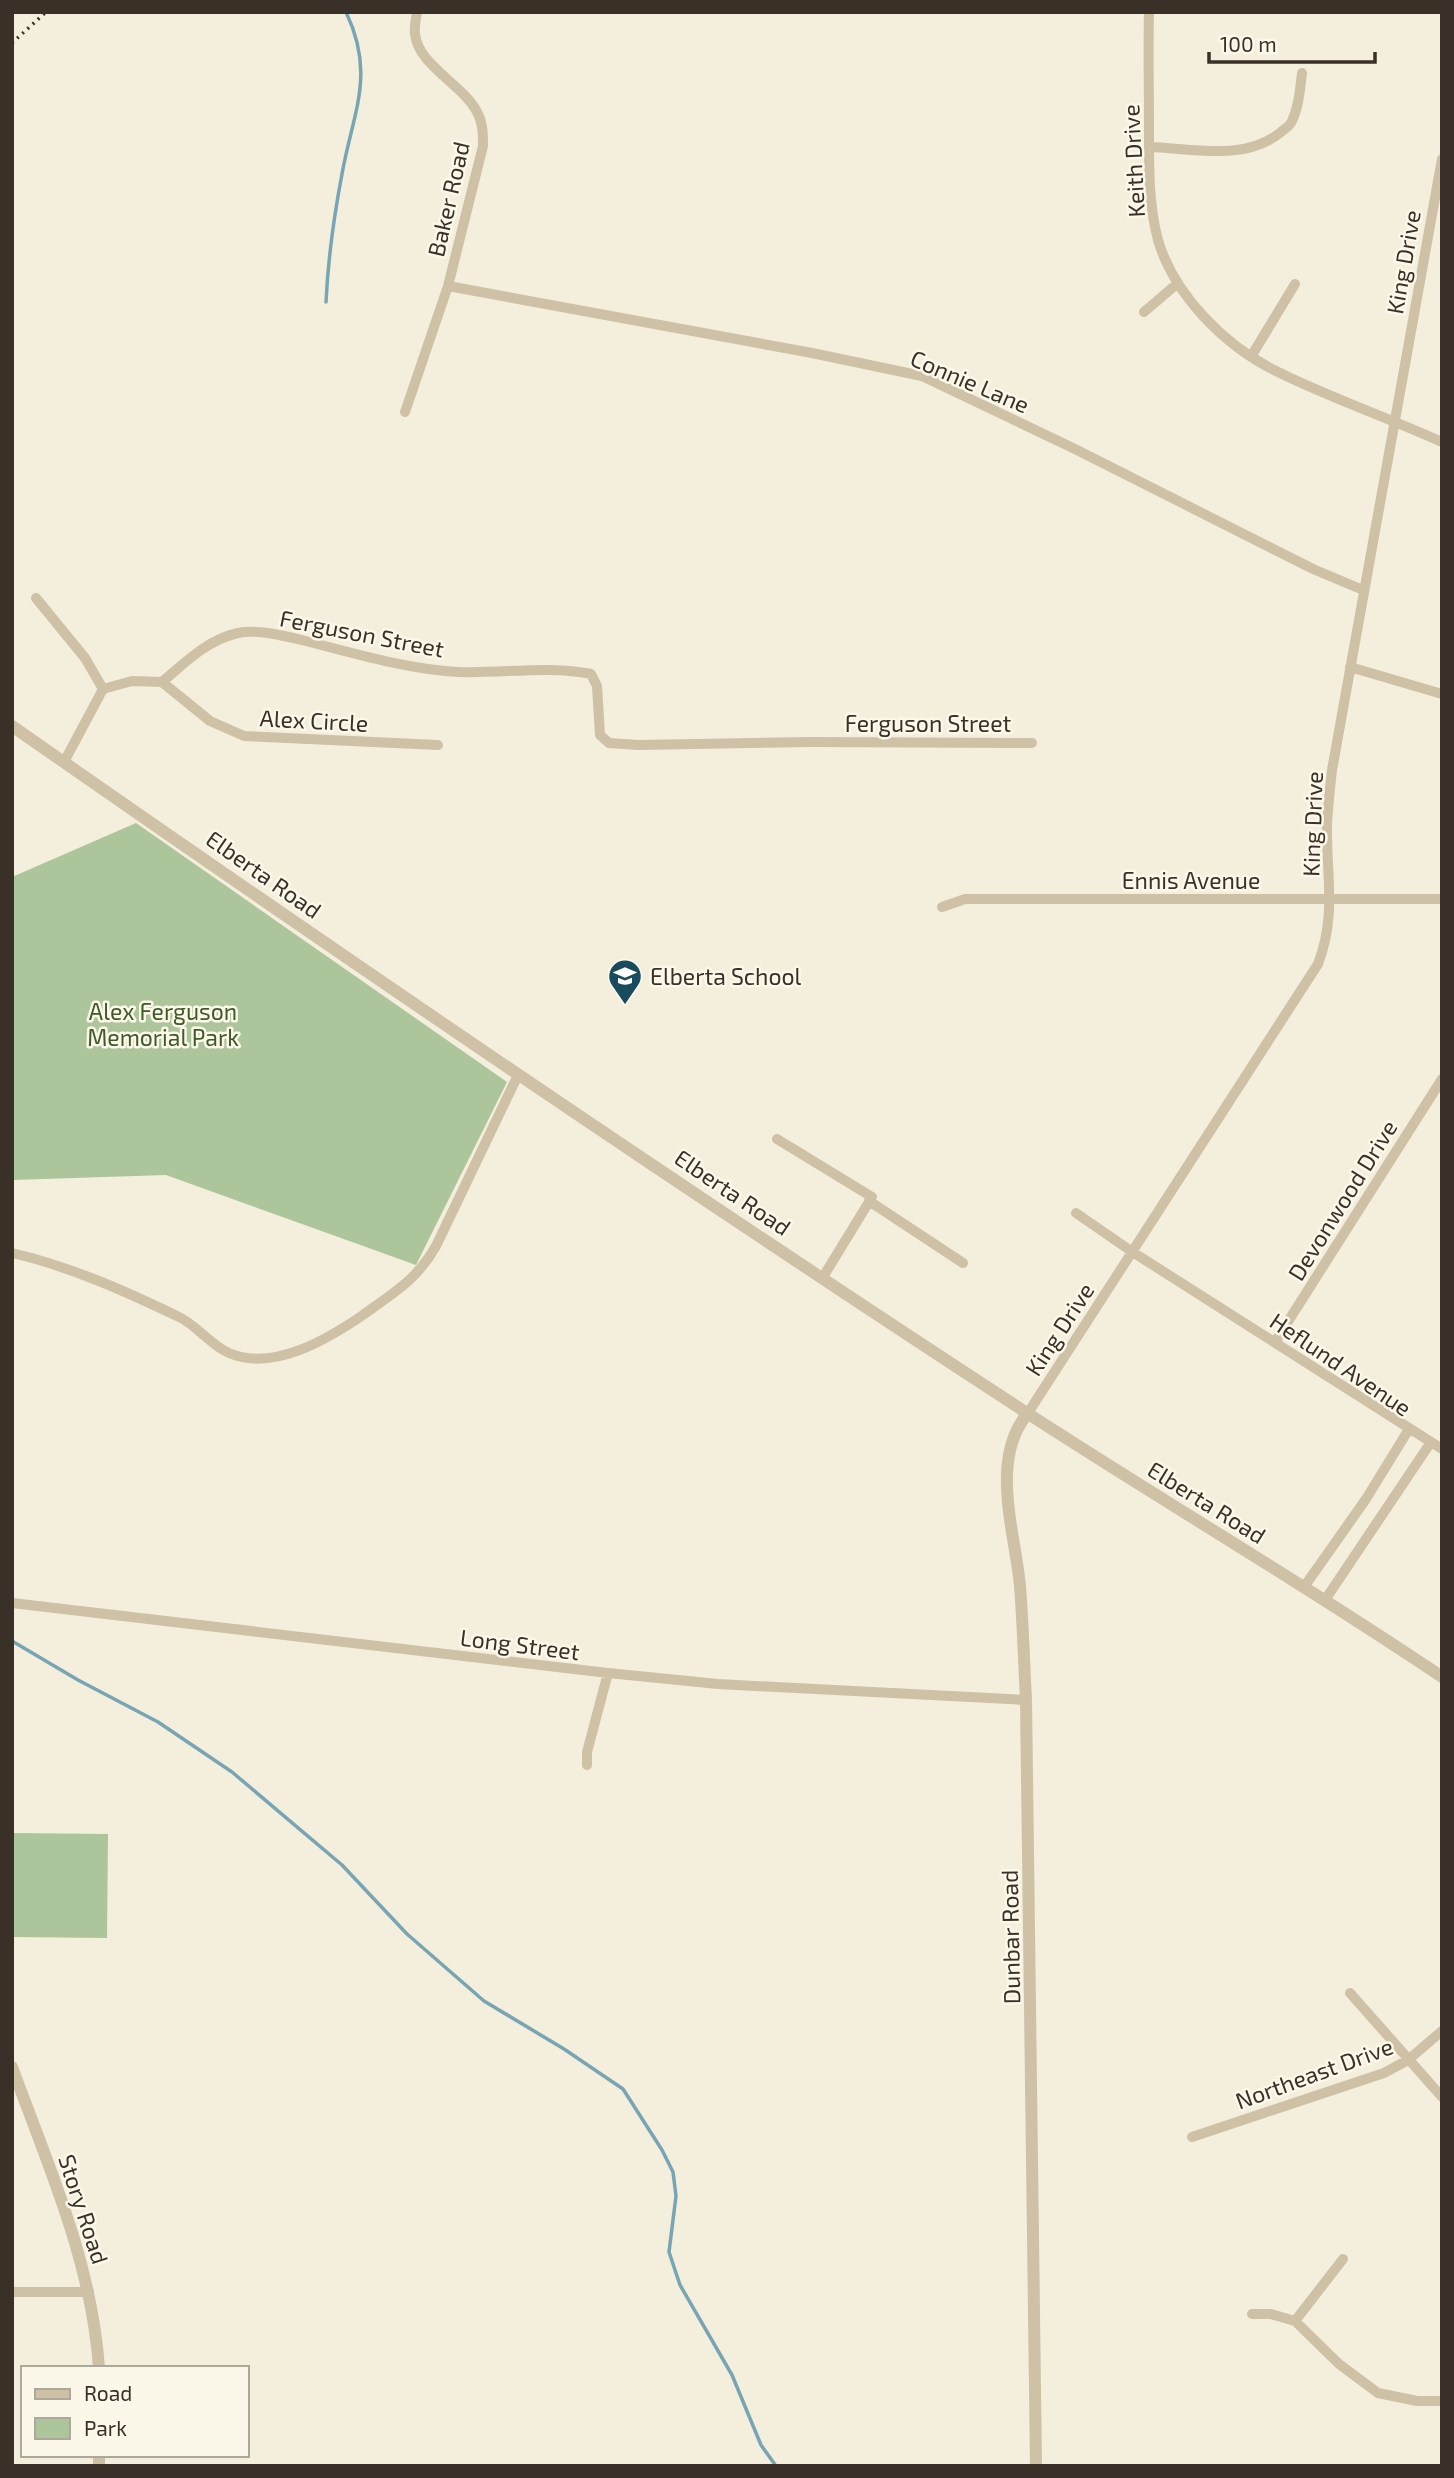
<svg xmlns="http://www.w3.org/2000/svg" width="1454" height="2478" font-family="'Exo 2',sans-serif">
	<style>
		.green { fill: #adc59a }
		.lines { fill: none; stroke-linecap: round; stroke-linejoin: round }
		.stream { stroke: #78a5b4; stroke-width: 3.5 }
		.minor { stroke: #cec1a6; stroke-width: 10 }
		.tertiary { stroke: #cec1a6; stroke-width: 12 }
		.rail { stroke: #393128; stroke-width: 3.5; stroke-dasharray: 2 5; stroke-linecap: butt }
		.labels { text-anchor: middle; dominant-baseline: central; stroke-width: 5; stroke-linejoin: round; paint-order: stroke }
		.street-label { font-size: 23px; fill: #393128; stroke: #fbf7e9 }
		.poi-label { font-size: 23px; fill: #393128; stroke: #fbf7e9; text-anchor: start }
		.park-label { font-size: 23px; fill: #3e5a29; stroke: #fbf7e9 }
	</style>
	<rect width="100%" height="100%" fill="#f4eedc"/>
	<path class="green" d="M 136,823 L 507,1082 L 416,1265 L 166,1175 L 12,1180 L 12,877 Z
		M 12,1833 L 108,1834 L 107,1938 L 12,1937 Z"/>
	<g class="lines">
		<path class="stream" d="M 326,302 C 328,259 334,216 342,174 C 353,112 376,75 346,12
			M 12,1641 L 78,1680 L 158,1722 L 232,1772 L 342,1865 L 407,1934 L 484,2001 L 564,2049 L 623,2089 L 662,2150 L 673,2172 L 676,2196 L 669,2252 L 680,2285 L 732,2375 L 761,2445 L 776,2466"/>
		<path class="minor" d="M 1149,12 C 1148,49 1149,87 1149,124 C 1149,162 1148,203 1158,240 C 1174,295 1225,346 1276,371 C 1330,398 1387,417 1442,442
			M 1149,147 C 1192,148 1245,162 1281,132 C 1286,128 1290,126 1292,121 C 1299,106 1300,89 1302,73
			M 448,286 L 812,353 L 922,376 L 1075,449 L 1313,569 L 1363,590
			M 1144,312 L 1178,283
			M 1252,355 L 1295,284
			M 405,412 L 448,286 L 483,146 C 483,135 483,124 478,114 C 465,85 418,66 415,34 C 414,27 416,19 417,12
			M 36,598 L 85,658 L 103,689
			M 1350,667 L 1442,694
			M 162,682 L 210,721 L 244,736 L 438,745
			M 64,762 L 103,689 L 132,681 L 162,682 C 186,662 207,640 238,633 C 259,629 285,636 306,641 C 356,654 407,669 458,672 C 502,674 548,665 591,674 L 597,686 L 600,735 L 609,743 L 638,745 L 811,742 L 1032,743
			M 942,907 L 965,899 L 1442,899
			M 777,1139 L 872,1197 L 823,1277
			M 869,1201 L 963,1263
			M 1076,1213 L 1131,1251 L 1442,1449
			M 12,1253 C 69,1266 125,1291 177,1316 C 196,1324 210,1345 229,1353 C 273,1372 328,1339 363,1315 C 393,1293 417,1280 436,1246 L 518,1075
			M 1275,1342 L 1442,1079
			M 1028,1413 L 1318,964 C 1337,914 1326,875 1327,824 C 1328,806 1330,788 1332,770 L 1442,159
			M 1304,1587 L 1366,1499 L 1409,1429
			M 1325,1600 L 1431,1442
			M 12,1603 L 608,1673 L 718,1684 L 1026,1700
			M 587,1765 L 587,1752 L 608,1673
			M 1350,1993 L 1442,2097
			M 1192,2137 L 1384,2073 L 1408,2060 L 1442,2031
			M 12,2292 L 89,2292
			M 1252,2314 L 1271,2314 L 1295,2321 L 1339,2364 L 1378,2393 L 1417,2401 L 1442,2401
			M 1295,2321 L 1343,2259"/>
		<path class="tertiary" d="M 12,726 C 347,960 685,1190 1027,1413 C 1164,1502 1306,1585 1442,1677
			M 1028,1413 C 989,1459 1015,1532 1020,1586 C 1023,1624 1024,1662 1026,1700 L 1036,2466
			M 12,2067 C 48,2165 92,2263 99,2368
			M 99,2466 L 99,2455"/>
		<path class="rail" d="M 12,43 L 46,12"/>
	</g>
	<defs>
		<g id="school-pin" transform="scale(1.75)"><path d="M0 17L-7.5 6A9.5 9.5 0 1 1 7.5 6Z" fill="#194b5f" stroke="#fbf7e9"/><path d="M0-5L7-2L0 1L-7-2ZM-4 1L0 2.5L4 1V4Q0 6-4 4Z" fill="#fff"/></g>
	</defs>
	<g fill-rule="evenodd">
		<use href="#school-pin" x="625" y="976"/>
	</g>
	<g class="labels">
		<g class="street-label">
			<text transform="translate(1133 161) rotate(-93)">Keith Drive</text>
			<text transform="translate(448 199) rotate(-77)">Baker Road</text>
			<text transform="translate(1403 262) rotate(-80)">King Drive</text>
			<text transform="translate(970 381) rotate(23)">Connie Lane</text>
			<text transform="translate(362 633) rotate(11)">Ferguson Street</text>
			<text transform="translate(314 720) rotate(3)">Alex Circle</text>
			<text x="928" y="723">Ferguson Street</text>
			<text transform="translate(1312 824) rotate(-88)">King Drive</text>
			<text transform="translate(264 874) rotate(35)">Elberta Road</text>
			<text x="1191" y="880">Ennis Avenue</text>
			<text transform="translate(733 1192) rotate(34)">Elberta Road</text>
			<text transform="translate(1342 1200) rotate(-58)">Devonwood Drive</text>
			<text transform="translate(1059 1329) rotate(-57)">King Drive</text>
			<text transform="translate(1341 1364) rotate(34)">Heflund Avenue</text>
			<text transform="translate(1207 1502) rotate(32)">Elberta Road</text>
			<text transform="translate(520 1644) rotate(7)">Long Street</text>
			<text transform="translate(1010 1937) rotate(-91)">Dunbar Road</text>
			<text transform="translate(1314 2073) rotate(-20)">Northeast Drive</text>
			<text transform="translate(84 2209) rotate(72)">Story Road</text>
		</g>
		<g class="poi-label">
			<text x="650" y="976">Elberta School</text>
		</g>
		<g class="park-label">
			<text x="163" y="1011">Alex Ferguson<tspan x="163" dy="26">Memorial Park</tspan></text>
		</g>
	</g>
	<rect width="1454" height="2478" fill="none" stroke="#393128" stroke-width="28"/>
	<rect x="21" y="2366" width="228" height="91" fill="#fbf7e9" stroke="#ada89c" stroke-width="2"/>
	<rect x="35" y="2389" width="35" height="10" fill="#cec1a6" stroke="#ada89c" stroke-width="2"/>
	<text x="84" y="2401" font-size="21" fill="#393128">Road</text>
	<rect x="35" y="2418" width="35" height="21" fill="#adc59a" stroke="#ada89c" stroke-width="2"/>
	<text x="84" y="2436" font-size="21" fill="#393128">Park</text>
	<path d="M1209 52v10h166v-10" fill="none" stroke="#393128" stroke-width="3.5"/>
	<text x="1220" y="52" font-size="21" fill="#393128" stroke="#fbf7e9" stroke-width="5" paint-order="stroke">100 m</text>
</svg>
